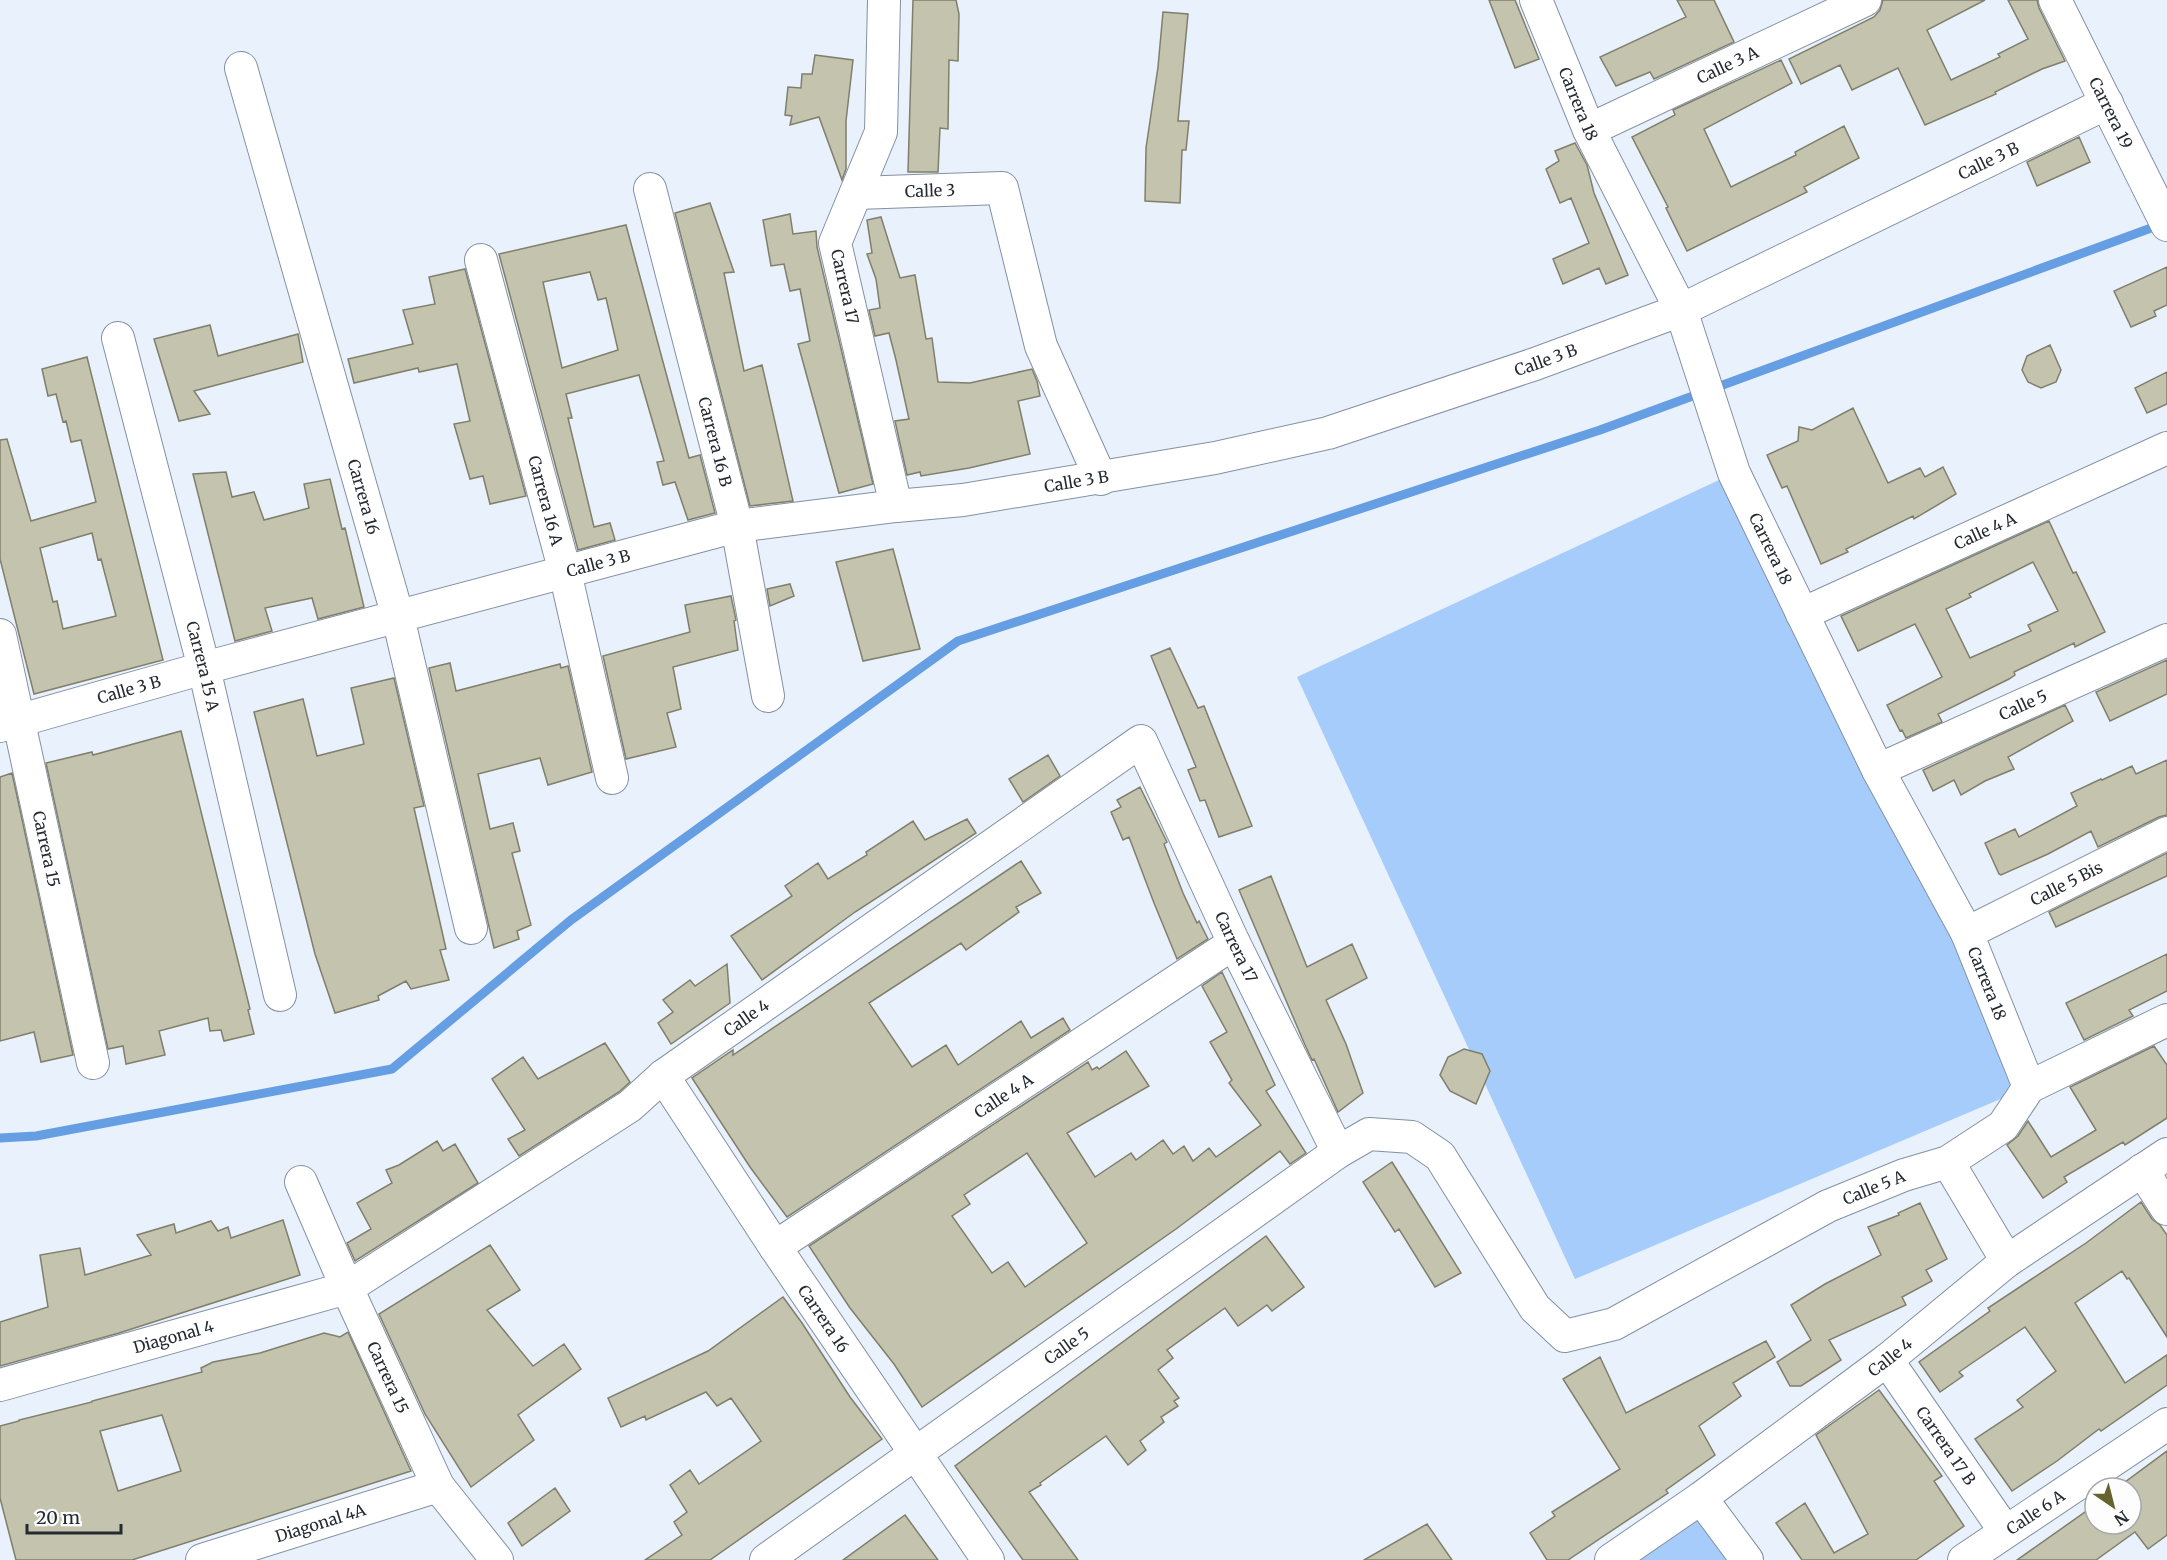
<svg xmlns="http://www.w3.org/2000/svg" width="2167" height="1560" font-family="Merriweather,serif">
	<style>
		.green { fill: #a6ccfc }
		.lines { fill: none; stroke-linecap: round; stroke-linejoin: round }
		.stream { stroke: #669ee3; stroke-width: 9 }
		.building { fill: #c4c3ae; stroke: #7f7f6b; stroke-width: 1.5; fill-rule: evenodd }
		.minor-casing { stroke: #8491a2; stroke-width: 34 }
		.minor { stroke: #fff; stroke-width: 32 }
		.labels { text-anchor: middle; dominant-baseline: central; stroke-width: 6; stroke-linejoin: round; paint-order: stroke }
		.street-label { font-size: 16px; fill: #242a31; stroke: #fdfdfd }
	</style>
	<rect width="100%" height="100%" fill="#e8f1fc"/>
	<path class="green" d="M 1734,473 L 2029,1087 L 1575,1279 L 1297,677 Z
		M 1701,1498 L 1747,1560 L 1611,1560 Z"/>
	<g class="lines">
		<path class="stream" d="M 0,1138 L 36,1136 L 392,1069 L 571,920 L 958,641 L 1600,430 L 2162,224"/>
	</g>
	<path class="building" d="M 913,0 L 956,0 L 959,14 L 958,61 L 949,60 L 948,129 L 940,128 L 938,172 L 908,172 Z
		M 1489,0 L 1515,0 L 1539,59 L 1515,68 Z
		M 1677,0 L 1714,0 L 1734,42 L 1654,79 L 1650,72 L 1616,86 L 1600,57 L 1686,17 Z
		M 1883,0 L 1985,0 L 1927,30 L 1951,80 L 2000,57 L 1998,54 L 2028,39 L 2008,0 L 2037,0 L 2039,8 L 2065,61 L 2042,69 L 1995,92 L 1996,94 L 1925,125 L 1898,68 L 1852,90 L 1840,65 L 1801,84 L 1789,59 L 1874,17 L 1880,10 Z
		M 1163,12 L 1188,14 L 1178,121 L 1189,121 L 1186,150 L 1182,150 L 1180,203 L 1145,201 L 1146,148 L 1158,67 Z
		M 815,55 L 853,60 L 846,121 L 846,169 L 842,180 L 819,117 L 790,125 L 792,116 L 785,115 L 788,87 L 801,88 L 802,74 L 812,74 Z
		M 1781,60 L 1792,83 L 1704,129 L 1731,187 L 1796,155 L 1795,152 L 1844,126 L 1859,158 L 1804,187 L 1807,192 L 1687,251 L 1666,208 L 1668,207 L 1632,137 L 1675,115 L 1673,110 Z
		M 2079,137 L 2090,162 L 2037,186 L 2027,162 Z
		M 1575,143 L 1587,165 L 1594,193 L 1628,275 L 1606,284 L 1599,268 L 1563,284 L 1553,259 L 1589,243 L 1571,198 L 1560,203 L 1546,169 L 1559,161 L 1555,151 Z
		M 710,203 L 734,272 L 724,273 L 744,371 L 762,365 L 793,501 L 750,506 L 675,213 Z
		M 790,214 L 793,234 L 816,231 L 817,247 L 873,484 L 839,493 L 798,344 L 810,341 L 800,289 L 790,291 L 784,264 L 771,266 L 763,220 Z
		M 881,217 L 900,278 L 915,275 L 926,339 L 932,338 L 938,382 L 970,383 L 1032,369 L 1037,381 L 1040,396 L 1018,401 L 1030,454 L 969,468 L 921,476 L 920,472 L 907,475 L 895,421 L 909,419 L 896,360 L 889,333 L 875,336 L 869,310 L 880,308 L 876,279 L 867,254 L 872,253 L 867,220 Z
		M 626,225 L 689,458 L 700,455 L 715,513 L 688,520 L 675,482 L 663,485 L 657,462 L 664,461 L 639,375 L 566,394 L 572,418 L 568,418 L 594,527 L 610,523 L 615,540 L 578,550 L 499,254 ZM 590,272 L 598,300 L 606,298 L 618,350 L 562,368 L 543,282 Z
		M 2167,267 L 2167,305 L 2154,311 L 2156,316 L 2131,327 L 2114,291 Z
		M 465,269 L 526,496 L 490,504 L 483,476 L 470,479 L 454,424 L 470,421 L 457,364 L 419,372 L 418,368 L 354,383 L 348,359 L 413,344 L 403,310 L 435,304 L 429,277 Z
		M 210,325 L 218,356 L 298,334 L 303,362 L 194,391 L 210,414 L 179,421 L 154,339 Z
		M 2050,345 L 2061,370 L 2056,382 L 2041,388 L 2028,382 L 2022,370 L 2027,356 Z
		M 87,357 L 163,660 L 34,694 L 0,559 L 0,440 L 7,439 L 31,521 L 96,502 L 81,440 L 71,442 L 66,421 L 63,422 L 56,394 L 48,396 L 42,369 ZM 92,533 L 98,560 L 101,559 L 116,616 L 63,629 L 57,601 L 53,602 L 40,548 Z
		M 2167,372 L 2167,404 L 2147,413 L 2135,388 Z
		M 1853,408 L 1888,483 L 1920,468 L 1925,477 L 1943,467 L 1956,494 L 1914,519 L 1913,516 L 1846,549 L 1848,552 L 1821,564 L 1787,486 L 1782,488 L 1767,455 L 1798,441 L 1799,427 L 1812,430 Z
		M 226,472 L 232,497 L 254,492 L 264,520 L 309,508 L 304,484 L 330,479 L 342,529 L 345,528 L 364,607 L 318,619 L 312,598 L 265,608 L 272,631 L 235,641 L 193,474 Z
		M 2049,521 L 2073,573 L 2076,572 L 2105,632 L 2075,647 L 2074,643 L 2014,672 L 2015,675 L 2009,679 L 1938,714 L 1942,722 L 1906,738 L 1902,730 L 1900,731 L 1887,705 L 1942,677 L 1915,624 L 1858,651 L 1841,616 ZM 2033,562 L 2058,611 L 2028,625 L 2031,631 L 1970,658 L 1946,609 L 1971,597 L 1969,594 Z
		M 893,549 L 920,649 L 863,661 L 836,562 Z
		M 790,584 L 794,596 L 770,606 L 767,589 Z
		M 731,596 L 736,620 L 734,621 L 738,650 L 673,667 L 681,709 L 667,713 L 676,747 L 626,759 L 603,656 L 690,632 L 685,605 Z
		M 1170,648 L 1198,708 L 1204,706 L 1252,826 L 1219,837 L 1205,800 L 1200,801 L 1188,770 L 1196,767 L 1151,656 Z
		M 2167,660 L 2167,694 L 2110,721 L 2096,692 Z
		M 450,663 L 456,691 L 560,664 L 561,668 L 568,666 L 592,772 L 548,785 L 540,758 L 478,774 L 490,829 L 513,823 L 520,851 L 512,853 L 531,925 L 517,931 L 519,939 L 494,948 L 429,668 Z
		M 394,678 L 424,806 L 414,808 L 446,949 L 440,950 L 449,980 L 411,989 L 406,981 L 378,996 L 379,1000 L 335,1013 L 315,954 L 254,712 L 303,699 L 317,756 L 364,744 L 351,688 Z
		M 2065,705 L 2073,721 L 2008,757 L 2014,769 L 1985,781 L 1961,795 L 1954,780 L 1933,791 L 1923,770 Z
		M 181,731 L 250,1009 L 248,1010 L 254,1034 L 224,1041 L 221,1030 L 210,1031 L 208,1018 L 159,1031 L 165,1055 L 126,1064 L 123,1046 L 108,1049 L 46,763 L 92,752 L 93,755 Z
		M 1048,755 L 1060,776 L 1023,802 L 1009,779 Z
		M 2167,760 L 2167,815 L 2159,817 L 2098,847 L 2091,831 L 2048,854 L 2001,875 L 1999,874 L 1985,843 L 2015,829 L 2019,837 L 2077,806 L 2071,793 L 2101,779 L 2102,780 L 2132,766 L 2136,774 Z
		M 12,773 L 73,1055 L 41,1062 L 34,1032 L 0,1041 L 0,777 Z
		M 1140,787 L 1167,842 L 1164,844 L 1183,893 L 1197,923 L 1199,921 L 1208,939 L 1177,959 L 1154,903 L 1129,837 L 1123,840 L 1111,812 L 1121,807 L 1117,800 Z
		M 967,819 L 976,833 L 855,912 L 762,980 L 731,936 L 792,896 L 785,886 L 818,863 L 828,879 L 867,855 L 866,852 L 913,821 L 925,840 Z
		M 2167,853 L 2167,876 L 2056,927 L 2049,912 Z
		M 1021,861 L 1041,893 L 1016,907 L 1019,912 L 966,950 L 961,943 L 869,1003 L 912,1067 L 946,1045 L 958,1065 L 1021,1021 L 1031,1038 L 1063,1018 L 1070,1030 L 787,1217 L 750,1167 L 692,1078 L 733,1050 L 733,1055 Z
		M 1271,876 L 1307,967 L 1352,944 L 1367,978 L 1326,1000 L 1346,1044 L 1363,1093 L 1338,1112 L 1314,1059 L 1312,1060 L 1305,1045 L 1239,890 Z
		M 2167,954 L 2167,991 L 2129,1010 L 2133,1016 L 2084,1040 L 2066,1003 Z
		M 727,964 L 730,1003 L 671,1044 L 658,1023 L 673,1012 L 663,1000 L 690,980 L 695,986 Z
		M 1222,972 L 1275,1085 L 1266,1091 L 1306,1153 L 1290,1164 L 1280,1151 L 1176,1229 L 922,1407 L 894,1364 L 850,1308 L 809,1246 L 1088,1062 L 1092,1070 L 1097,1067 L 1099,1069 L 1126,1051 L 1149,1086 L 1067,1133 L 1095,1177 L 1131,1153 L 1136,1160 L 1163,1140 L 1173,1154 L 1184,1146 L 1193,1161 L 1209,1148 L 1216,1157 L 1261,1125 L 1229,1083 L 1232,1080 L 1210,1042 L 1227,1032 L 1202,986 ZM 1027,1153 L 1087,1243 L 1025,1287 L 1008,1262 L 992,1273 L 952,1216 L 970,1204 L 964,1195 Z
		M 605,1043 L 630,1082 L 619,1092 L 519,1156 L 508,1139 L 525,1130 L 492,1079 L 523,1057 L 538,1079 Z
		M 2154,1046 L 2167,1065 L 2167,1118 L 2125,1145 L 2123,1142 L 2064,1177 L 2067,1182 L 2043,1198 L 2007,1145 L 2018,1136 L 2028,1121 L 2051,1157 L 2096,1130 L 2070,1087 Z
		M 1464,1049 L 1482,1054 L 1490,1071 L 1476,1104 L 1450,1091 L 1440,1075 L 1448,1057 Z
		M 437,1141 L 443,1151 L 455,1144 L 478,1183 L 355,1261 L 347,1243 L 371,1229 L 357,1203 L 392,1183 L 386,1170 L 399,1165 Z
		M 1392,1162 L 1461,1273 L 1435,1287 L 1399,1229 L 1395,1232 L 1363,1182 Z
		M 2141,1202 L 2152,1219 L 2160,1225 L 2167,1235 L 2167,1337 L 2129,1278 L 2127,1279 L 2122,1271 L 2075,1303 L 2125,1383 L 2167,1355 L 2167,1385 L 2101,1431 L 2099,1429 L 2057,1461 L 2012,1491 L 1975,1439 L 2023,1407 L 2017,1400 L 2056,1371 L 2025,1327 L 1959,1372 L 1963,1376 L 1940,1392 L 1919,1362 L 1990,1311 L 1988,1308 L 2086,1243 Z
		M 1920,1203 L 1947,1259 L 1926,1270 L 1932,1281 L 1902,1297 L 1906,1305 L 1829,1340 L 1841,1360 L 1801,1386 L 1790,1386 L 1777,1362 L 1811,1340 L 1791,1305 L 1825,1284 L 1881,1255 L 1868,1227 L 1899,1215 L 1898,1213 Z
		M 283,1220 L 300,1275 L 119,1333 L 0,1366 L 0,1322 L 48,1307 L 40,1255 L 80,1248 L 85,1275 L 151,1255 L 137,1235 L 174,1224 L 176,1233 L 211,1221 L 218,1231 L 228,1227 L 231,1238 Z
		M 1266,1236 L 1304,1287 L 1272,1311 L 1267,1305 L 1238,1326 L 1225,1308 L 1167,1350 L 1173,1358 L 1158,1370 L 1179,1398 L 1174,1401 L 1178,1406 L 1161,1417 L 1164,1422 L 1140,1441 L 1146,1450 L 1128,1465 L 1106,1436 L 1040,1483 L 1041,1485 L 1029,1492 L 1078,1560 L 1023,1560 L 955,1466 Z
		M 490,1245 L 520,1290 L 487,1310 L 533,1366 L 564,1344 L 581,1369 L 518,1415 L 534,1440 L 471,1487 L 425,1414 L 379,1314 Z
		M 783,1297 L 802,1323 L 850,1397 L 882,1439 L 710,1560 L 645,1560 L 682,1535 L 674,1522 L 687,1512 L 670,1485 L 690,1470 L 699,1484 L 761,1441 L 731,1398 L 717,1406 L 706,1392 L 646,1420 L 645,1416 L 621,1427 L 608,1398 L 708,1351 Z
		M 348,1332 L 411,1471 L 132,1560 L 16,1560 L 0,1498 L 0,1426 L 19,1421 L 19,1420 L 92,1402 L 92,1401 L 202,1372 L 201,1368 L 213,1362 L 260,1353 L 324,1333 L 340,1337 ZM 162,1415 L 181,1471 L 118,1491 L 100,1431 Z
		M 1766,1341 L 1775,1357 L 1733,1383 L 1741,1396 L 1699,1426 L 1715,1455 L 1666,1490 L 1668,1493 L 1568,1560 L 1547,1560 L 1530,1533 L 1555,1516 L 1552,1512 L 1620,1469 L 1563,1379 L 1600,1357 L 1626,1413 Z
		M 1879,1390 L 1942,1476 L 1934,1481 L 1964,1526 L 1916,1560 L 1802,1560 L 1776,1523 L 1805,1503 L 1834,1553 L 1868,1534 L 1816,1435 Z
		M 2167,1451 L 2167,1535 L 2148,1549 L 2135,1532 L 2096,1560 L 2017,1560 L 2095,1505 L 2095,1524 L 2131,1524 L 2131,1488 L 2117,1488 Z
		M 555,1488 L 570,1511 L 522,1546 L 508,1523 Z
		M 905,1515 L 938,1560 L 843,1560 Z
		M 1427,1524 L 1452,1560 L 1364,1560 Z"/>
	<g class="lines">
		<g class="minor-casing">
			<g id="minor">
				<path id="s1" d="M 884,0 L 881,132 L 835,243 L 896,506"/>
				<path id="s2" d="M 1536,0 L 1589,130 L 1681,310 L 1734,473 L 1878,770 L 1967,933 L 2029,1087"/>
				<path id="s3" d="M 2055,0 L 2167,225"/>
				<path id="s4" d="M 241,68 L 398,617 L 471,928"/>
				<path id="s5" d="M 1589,130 L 1865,0"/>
				<path id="s6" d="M 650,189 L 737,526 L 768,696"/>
				<path id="s7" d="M 856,193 L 1002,188 L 1041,346 L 1101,479"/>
				<path id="s8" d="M 481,260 L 565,572 L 612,778"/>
				<path id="s9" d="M 118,338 L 204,668 L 280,995"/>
				<path id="s10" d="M 1802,614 L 2167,448"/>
				<path id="s11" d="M 0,635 L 93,1063"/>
				<path id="s12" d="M 0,726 L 204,668 L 737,526 L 896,506 L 963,500 L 1215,458 L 1328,433 L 1535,364 L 1681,310 L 2107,103"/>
				<path id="s13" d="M 1878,770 L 2167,640"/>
				<path id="s14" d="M 1967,933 L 2167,833"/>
				<path id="s15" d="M 663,1076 L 775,1247 L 988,1560"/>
				<path d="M 1948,1162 L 2007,1261"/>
				<path d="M 2142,1170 L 2167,1209"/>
				<path id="s16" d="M 301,1182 L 347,1288 L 438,1486 L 497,1560"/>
				<path id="s17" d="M 775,1247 L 1234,943"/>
				<path id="s18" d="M 1887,1360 L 2005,1531"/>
				<path id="s19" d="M 0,1385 L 347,1288 L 630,1106 L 663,1076 L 1141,741 L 1234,943 L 1338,1152"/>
				<path d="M 1701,1498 L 1747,1560"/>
				<path id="s20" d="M 202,1560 L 438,1486"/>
				<path id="s21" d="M 766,1560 L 1338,1152 L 1369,1134 L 1412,1137 L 1440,1156 L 1535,1308 L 1565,1336 L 1614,1324 L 1828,1206 L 1904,1175 L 1948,1162 L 2003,1126 L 2029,1087 L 2167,1020"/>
				<path id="s22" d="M 1611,1560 L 1701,1498 L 1887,1360 L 2007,1261 L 2167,1154"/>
				<path id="s23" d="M 1964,1560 L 2167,1424"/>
			</g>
		</g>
		<use href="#minor" class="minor"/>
	</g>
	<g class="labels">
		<g class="street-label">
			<text stroke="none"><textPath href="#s5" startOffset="153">Calle 3 A</textPath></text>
			<text stroke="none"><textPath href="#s2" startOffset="112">Carrera 18</textPath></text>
			<text stroke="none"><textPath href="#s3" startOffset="126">Carrera 19</textPath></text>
			<text stroke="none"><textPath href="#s12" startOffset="2078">Calle 3 B</textPath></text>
			<text stroke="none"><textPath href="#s7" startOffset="74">Calle 3</textPath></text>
			<text stroke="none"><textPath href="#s1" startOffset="297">Carrera 17</textPath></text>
			<text stroke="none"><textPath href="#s12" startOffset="1592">Calle 3 B</textPath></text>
			<text stroke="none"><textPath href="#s6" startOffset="261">Carrera 16 B</textPath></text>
			<text stroke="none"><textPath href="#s12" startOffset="1106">Calle 3 B</textPath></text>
			<text stroke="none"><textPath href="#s4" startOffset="446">Carrera 16</textPath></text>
			<text stroke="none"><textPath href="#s8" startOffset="249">Carrera 16 A</textPath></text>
			<text stroke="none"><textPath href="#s10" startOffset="201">Calle 4 A</textPath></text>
			<text stroke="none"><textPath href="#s2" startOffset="598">Carrera 18</textPath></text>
			<text stroke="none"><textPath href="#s12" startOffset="620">Calle 3 B</textPath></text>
			<text stroke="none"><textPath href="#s9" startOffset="339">Carrera 15 A</textPath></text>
			<text stroke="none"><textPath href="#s12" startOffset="134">Calle 3 B</textPath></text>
			<text stroke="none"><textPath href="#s13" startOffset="159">Calle 5</textPath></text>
			<text stroke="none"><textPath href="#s11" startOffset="219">Carrera 15</textPath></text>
			<text stroke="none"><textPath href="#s14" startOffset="111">Calle 5 Bis</textPath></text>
			<text stroke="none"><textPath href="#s19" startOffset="1552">Carrera 17</textPath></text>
			<text stroke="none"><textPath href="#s2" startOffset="1084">Carrera 18</textPath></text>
			<text stroke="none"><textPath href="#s19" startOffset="843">Calle 4</textPath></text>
			<text stroke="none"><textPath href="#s17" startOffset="274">Calle 4 A</textPath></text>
			<text stroke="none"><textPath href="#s21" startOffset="1380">Calle 5 A</textPath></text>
			<text stroke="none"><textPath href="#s15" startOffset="291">Carrera 16</textPath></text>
			<text stroke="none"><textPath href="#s19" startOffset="180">Diagonal 4</textPath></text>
			<text stroke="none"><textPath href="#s21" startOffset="369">Calle 5</textPath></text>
			<text stroke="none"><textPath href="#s22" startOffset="345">Calle 4</textPath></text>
			<text stroke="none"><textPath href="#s16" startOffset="214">Carrera 15</textPath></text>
			<text stroke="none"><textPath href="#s18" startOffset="104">Carrera 17 B</textPath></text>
			<text stroke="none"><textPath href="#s23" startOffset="86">Calle 6 A</textPath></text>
			<text stroke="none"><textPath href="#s20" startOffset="124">Diagonal 4A</textPath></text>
		</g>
	</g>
	<g transform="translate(2113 1506) rotate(145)"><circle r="28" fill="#fdfdfd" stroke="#a6a9ab" stroke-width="1.5"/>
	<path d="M0-4.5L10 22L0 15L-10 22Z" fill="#666330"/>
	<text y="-9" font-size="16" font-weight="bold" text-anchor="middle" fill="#242a31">N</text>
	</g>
	<path d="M27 1524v9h94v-9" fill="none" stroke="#242a31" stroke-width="3"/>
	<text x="36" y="1524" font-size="18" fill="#242a31" stroke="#fdfdfd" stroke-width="4.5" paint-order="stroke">20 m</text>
</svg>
